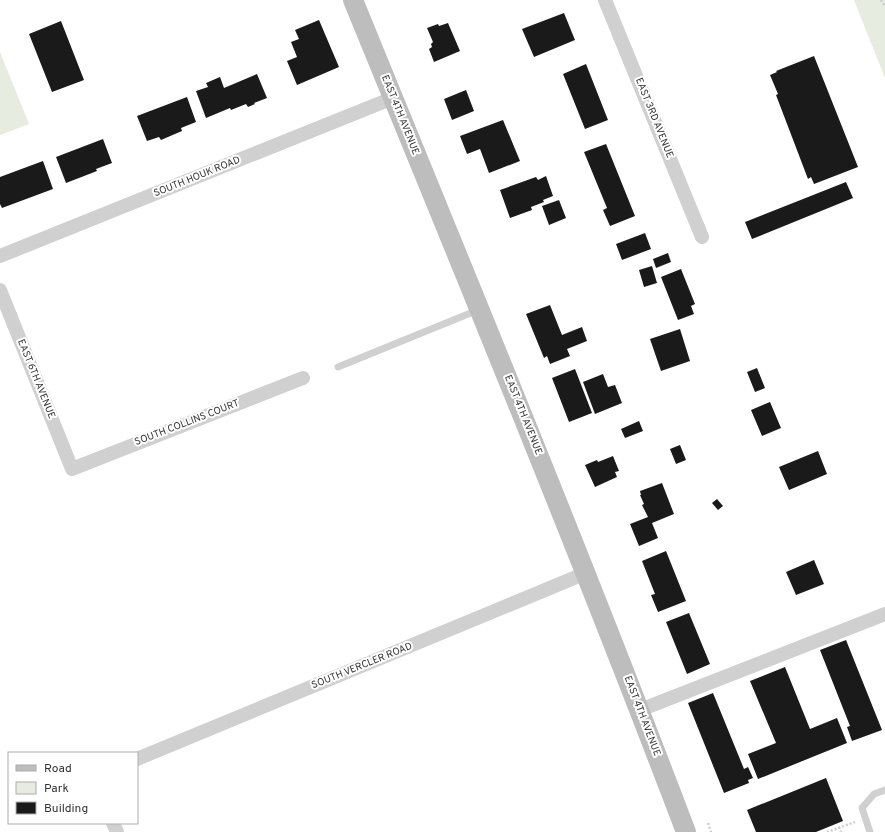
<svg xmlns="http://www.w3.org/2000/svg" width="885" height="832" font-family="Overpass,sans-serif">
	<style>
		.green { fill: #e6ecdf }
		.building { fill: #1a1a1a }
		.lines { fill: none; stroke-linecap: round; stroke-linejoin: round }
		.path { stroke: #cdcdcd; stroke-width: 2.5; stroke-dasharray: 2 2; stroke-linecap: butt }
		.lane { stroke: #d0d0d0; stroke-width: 7 }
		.street { stroke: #d0d0d0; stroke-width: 14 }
		.secondary { stroke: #bdbdbd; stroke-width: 20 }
		.labels { text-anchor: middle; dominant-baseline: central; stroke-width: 4; stroke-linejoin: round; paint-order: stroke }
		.street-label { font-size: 10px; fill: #333; stroke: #fff }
	</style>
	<rect width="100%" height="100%" fill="#fff"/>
	<path class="green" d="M 854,0 L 885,0 L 885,78 Z
		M 0,52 L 29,124 L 0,135 Z"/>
	<path class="building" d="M 564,13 L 575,40 L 534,57 L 522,29 Z
		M 319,20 L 339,67 L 297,85 L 287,61 L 297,57 L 291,42 L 299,39 L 295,30 Z
		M 61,21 L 84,80 L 52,92 L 29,34 Z
		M 448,23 L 460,51 L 434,62 L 429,49 L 432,47 L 431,44 L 433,42 L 427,28 L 438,24 L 439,26 Z
		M 814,56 L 858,167 L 814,184 L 811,177 L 808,179 L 776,95 L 778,94 L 770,75 L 777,72 L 776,71 Z
		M 586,64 L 608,120 L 585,129 L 563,74 Z
		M 257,74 L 267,98 L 254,103 L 255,104 L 248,107 L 246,104 L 231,110 L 230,108 L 206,118 L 196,91 L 208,87 L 206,83 L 220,77 L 224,88 Z
		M 466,90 L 474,111 L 452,120 L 444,99 Z
		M 187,97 L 196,122 L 181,128 L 182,131 L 161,140 L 159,137 L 147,141 L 137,116 Z
		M 503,120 L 520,161 L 489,173 L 480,149 L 467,154 L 460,136 Z
		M 103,139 L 112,163 L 96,169 L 97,171 L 66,183 L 56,157 Z
		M 606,144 L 635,216 L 610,226 L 603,210 L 607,208 L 584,152 Z
		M 43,161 L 53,189 L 2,208 L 0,204 L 0,177 Z
		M 546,176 L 553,196 L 543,200 L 544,202 L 531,207 L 532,210 L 510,218 L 500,190 L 536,177 L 538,180 Z
		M 846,182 L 853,198 L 752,239 L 745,222 Z
		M 559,200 L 566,218 L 549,225 L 542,206 Z
		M 645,233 L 651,249 L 622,260 L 616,244 Z
		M 668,253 L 671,262 L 656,268 L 653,259 Z
		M 652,266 L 657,283 L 644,287 L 639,270 Z
		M 681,269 L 695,304 L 691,306 L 694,314 L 678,320 L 661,277 Z
		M 550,305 L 562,335 L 582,327 L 587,341 L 567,349 L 570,356 L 550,364 L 547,356 L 544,358 L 526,314 Z
		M 680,329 L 690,361 L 661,371 L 650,339 Z
		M 757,368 L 765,388 L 755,392 L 747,372 Z
		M 575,369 L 592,413 L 569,422 L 552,378 Z
		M 603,374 L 608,387 L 615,385 L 622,403 L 595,414 L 583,382 Z
		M 770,402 L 781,428 L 762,436 L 751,410 Z
		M 639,421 L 643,431 L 625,438 L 621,429 Z
		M 680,445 L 686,460 L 676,464 L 670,449 Z
		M 818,451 L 827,474 L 789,490 L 779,467 Z
		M 613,456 L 619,471 L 615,472 L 617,477 L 595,487 L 585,465 L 597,460 L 598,462 Z
		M 662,483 L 674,514 L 652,523 L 658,538 L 639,546 L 630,524 L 648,517 L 642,505 L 644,504 L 640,495 L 641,495 L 640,491 Z
		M 717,499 L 723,506 L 718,510 L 712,503 Z
		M 666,551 L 686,601 L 658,612 L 651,595 L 655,594 L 642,561 Z
		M 814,560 L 824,584 L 796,595 L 786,572 Z
		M 689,613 L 710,664 L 687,674 L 666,622 Z
		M 846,640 L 882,730 L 852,741 L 847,727 L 850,726 L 820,650 Z
		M 785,667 L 810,729 L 837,718 L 847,743 L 758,779 L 748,754 L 776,743 L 750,681 Z
		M 713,693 L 744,769 L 748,767 L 753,778 L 748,780 L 749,783 L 724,793 L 688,703 Z
		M 826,778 L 843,821 L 816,832 L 756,832 L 747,810 Z"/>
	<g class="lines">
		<path class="path" d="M 881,0 L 885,6
			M 708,823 L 711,832
			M 839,827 L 841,832
			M 827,832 L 855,822"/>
		<path class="lane" d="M 338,367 L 478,310
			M 870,832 L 862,808 L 874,794 L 885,790"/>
		<path class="street" d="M 605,0 L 702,237
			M 0,256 L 393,98
			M 0,290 L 72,469 L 303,378
			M 640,710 L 885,614
			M 137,759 L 586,573
			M 113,823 L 117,832"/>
		<path class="secondary" d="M 353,0 C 466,276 580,553 686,832"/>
	</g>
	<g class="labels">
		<g class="street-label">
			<text transform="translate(400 115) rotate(68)">EAST 4TH AVENUE</text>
			<text transform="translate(654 118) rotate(68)">EAST 3RD AVENUE</text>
			<text transform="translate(197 177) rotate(-22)">SOUTH HOUK ROAD</text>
			<text transform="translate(36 379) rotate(68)">EAST 6TH AVENUE</text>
			<text transform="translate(523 415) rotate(68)">EAST 4TH AVENUE</text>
			<text transform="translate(187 423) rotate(-21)">SOUTH COLLINS COURT</text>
			<text transform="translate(362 666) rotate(-22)">SOUTH VERCLER ROAD</text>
			<text transform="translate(642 716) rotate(69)">EAST 4TH AVENUE</text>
		</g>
	</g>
	<rect x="8" y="752" width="130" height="72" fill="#ffffff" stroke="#adadad"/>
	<rect x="16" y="765" width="20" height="6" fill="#bdbdbd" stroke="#adadad"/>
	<text x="44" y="772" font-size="12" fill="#333333">Road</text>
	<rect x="16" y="782" width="20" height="12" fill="#e6ecdf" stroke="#adadad"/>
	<text x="44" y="792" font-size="12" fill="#333333">Park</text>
	<rect x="16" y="802" width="20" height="12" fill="#1a1a1a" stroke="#adadad"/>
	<text x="44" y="812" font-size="12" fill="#333333">Building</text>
</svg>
